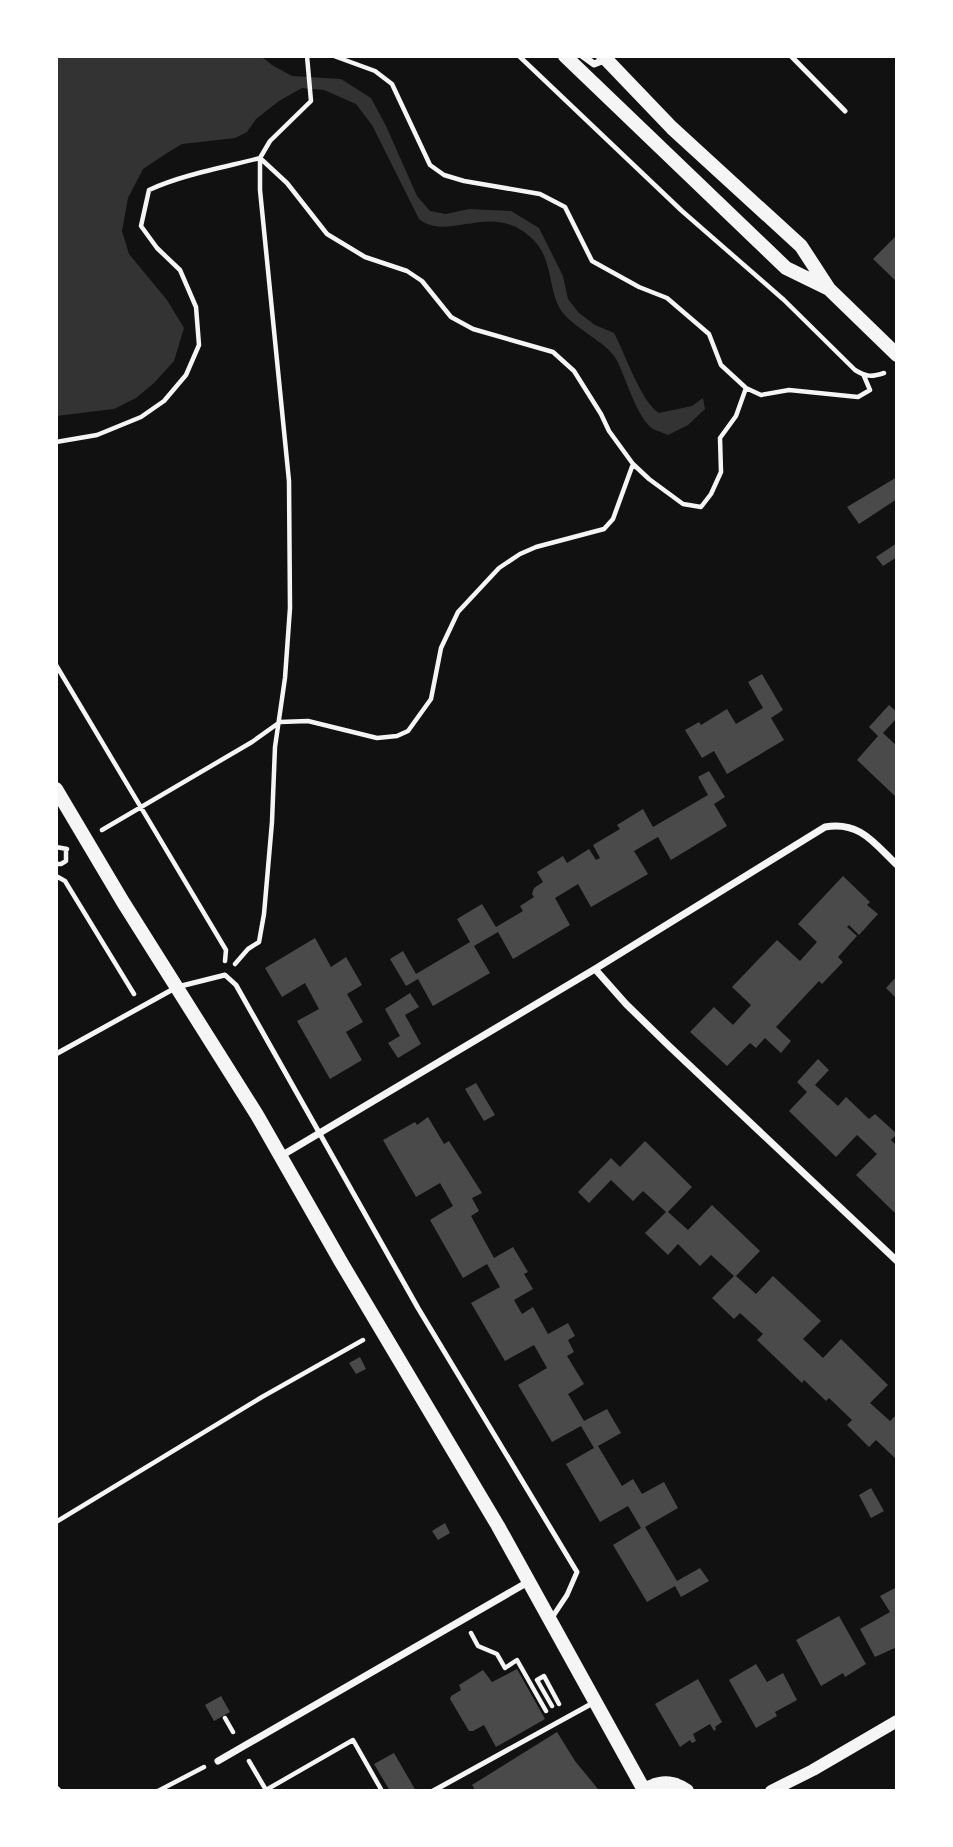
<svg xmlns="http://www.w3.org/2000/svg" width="953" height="1847" font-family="'Alegreya Sans',sans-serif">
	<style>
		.water { fill: #333 }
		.building { fill: #4a4a4a }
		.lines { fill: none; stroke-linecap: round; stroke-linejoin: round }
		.path { stroke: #f5f5f5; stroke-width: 4.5 }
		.service { stroke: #f5f5f5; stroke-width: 5 }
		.minor { stroke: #f5f5f5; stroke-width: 7 }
		.tertiary { stroke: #f5f5f5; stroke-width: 12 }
		.secondary { stroke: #f5f5f5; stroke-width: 14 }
	</style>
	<rect width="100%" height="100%" fill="#111"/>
	<path class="water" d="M 56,56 L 261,56 L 272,65 L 292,76 L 341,79 L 371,98 L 386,126 L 417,196 L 430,211 L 446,214 L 469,209 L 511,211 L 539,228 L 563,276 L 568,299 L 579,313 L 595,325 L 614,333 C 625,353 641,402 659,413 L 692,406 L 703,398 L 705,409 L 688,425 L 668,435 C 664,433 657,431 653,429 C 636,417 626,377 616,359 C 607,342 571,327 560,309 C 549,290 552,262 537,244 C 496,196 450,244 419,219 L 372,125 L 356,104 L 324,90 L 302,88 L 279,101 L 256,119 L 247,132 L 235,138 L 182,144 L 167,153 L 143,169 L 128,198 L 122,231 L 129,254 L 167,300 L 184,328 L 174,361 L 154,383 L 136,398 L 114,409 L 56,416 Z"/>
	<path class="building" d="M 897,235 L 897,282 L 873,259 Z
		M 897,477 L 897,499 L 859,524 L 847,507 Z
		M 897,543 L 897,557 L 883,566 L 876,557 Z
		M 762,674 L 783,710 L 771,718 L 784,740 L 727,774 L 714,751 L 702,758 L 685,730 L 699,722 L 701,725 L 727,709 L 736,724 L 763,708 L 748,682 Z
		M 889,705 L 897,712 L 897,718 L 883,733 L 897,746 L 897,798 L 857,760 L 878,736 L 869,727 Z
		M 709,771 L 725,797 L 714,804 L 727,826 L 671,860 L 658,837 L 634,851 L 648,874 L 591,907 L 578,884 L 565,892 L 555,898 L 570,925 L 513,959 L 498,932 L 474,946 L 490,973 L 433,1006 L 418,979 L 406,986 L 390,959 L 403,951 L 416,974 L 470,942 L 457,919 L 482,904 L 496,927 L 523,911 L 520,906 L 534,897 L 532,894 L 534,888 L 543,882 L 537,872 L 563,856 L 567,863 L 589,849 L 596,860 L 600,858 L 593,845 L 620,829 L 617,825 L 643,809 L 653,827 L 708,795 L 698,777 Z
		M 843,876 L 870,902 L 867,905 L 878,914 L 859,935 L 849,925 L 847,927 L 857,936 L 838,957 L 843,962 L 822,984 L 819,981 L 776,1027 L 791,1041 L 781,1053 L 765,1038 L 756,1048 L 750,1043 L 727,1066 L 690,1032 L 714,1007 L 733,1025 L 751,1005 L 732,987 L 777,940 L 800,961 L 817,942 L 798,924 Z
		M 315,938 L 331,967 L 346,957 L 362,985 L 347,994 L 363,1022 L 346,1032 L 362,1060 L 330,1079 L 297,1021 L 319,1009 L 305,983 L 282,997 L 265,968 Z
		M 897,976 L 897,999 L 886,988 Z
		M 410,993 L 419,1007 L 405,1015 L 421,1044 L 398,1058 L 388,1043 L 400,1036 L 385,1009 Z
		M 818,1059 L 829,1070 L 815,1085 L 838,1106 L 846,1097 L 869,1119 L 875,1114 L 897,1134 L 891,1140 L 897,1146 L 897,1215 L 856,1175 L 877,1154 L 857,1135 L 836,1157 L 789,1111 L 807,1092 L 797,1082 Z
		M 476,1083 L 495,1115 L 484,1121 L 465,1089 Z
		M 428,1117 L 444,1144 L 449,1141 L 482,1193 L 472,1198 L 479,1211 L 471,1216 L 494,1258 L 513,1247 L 528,1272 L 524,1274 L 533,1289 L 514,1300 L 522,1314 L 533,1307 L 548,1334 L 568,1323 L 575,1336 L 568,1340 L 574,1352 L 567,1356 L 584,1384 L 568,1394 L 584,1421 L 607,1409 L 621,1433 L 598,1446 L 622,1486 L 633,1479 L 642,1494 L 664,1482 L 678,1508 L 645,1527 L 677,1581 L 700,1568 L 709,1581 L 681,1597 L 675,1586 L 647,1602 L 613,1545 L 641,1528 L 628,1506 L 600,1522 L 566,1464 L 594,1448 L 581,1426 L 552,1442 L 518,1385 L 547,1368 L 534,1345 L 505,1361 L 471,1303 L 500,1287 L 487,1264 L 463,1278 L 430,1220 L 453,1206 L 440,1183 L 416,1197 L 383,1140 L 415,1122 L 417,1125 Z
		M 645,1141 L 692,1187 L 668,1212 L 688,1230 L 712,1205 L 760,1251 L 736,1276 L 756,1294 L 773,1276 L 821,1321 L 803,1339 L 823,1358 L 841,1339 L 888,1385 L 870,1403 L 890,1421 L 897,1414 L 897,1460 L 876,1440 L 869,1447 L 847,1425 L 852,1420 L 829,1398 L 826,1401 L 804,1380 L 802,1383 L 757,1340 L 763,1334 L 740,1313 L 734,1319 L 712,1298 L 734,1276 L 711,1255 L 700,1266 L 678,1244 L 668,1255 L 645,1233 L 666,1212 L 643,1191 L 633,1201 L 611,1180 L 589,1203 L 578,1192 L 611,1158 L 620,1167 Z
		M 360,1357 L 366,1369 L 356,1374 L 349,1363 Z
		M 871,1488 L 884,1511 L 871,1518 L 859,1495 Z
		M 445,1523 L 450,1533 L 438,1540 L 432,1531 Z
		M 897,1587 L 897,1647 L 875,1657 L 860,1629 L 890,1612 L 880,1596 Z
		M 839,1616 L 866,1664 L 845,1677 L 843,1673 L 821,1686 L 796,1640 Z
		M 756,1664 L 767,1682 L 783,1673 L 797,1700 L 775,1712 L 777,1716 L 756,1728 L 729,1680 Z
		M 517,1669 L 545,1719 L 496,1747 L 484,1725 L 473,1731 L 469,1731 L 450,1699 L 451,1696 L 461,1690 L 459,1685 L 483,1670 L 492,1682 Z
		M 698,1679 L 722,1722 L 715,1727 L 716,1729 L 714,1731 L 710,1724 L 693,1734 L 696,1741 L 692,1743 L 690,1740 L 680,1747 L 655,1704 Z
		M 221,1696 L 230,1712 L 214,1721 L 205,1705 Z
		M 557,1732 L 575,1761 L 598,1789 L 594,1791 L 476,1791 L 472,1785 Z
		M 394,1753 L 416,1791 L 390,1791 L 374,1764 Z"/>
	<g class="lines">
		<path class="path" d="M 334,56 L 375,71 L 392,84 L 430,165 L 444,175 L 464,181 L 540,194 L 565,207 L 592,261 L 639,287 L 667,298 L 709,334 L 721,365 L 746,388 L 761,395 L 789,390 L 858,397 L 870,390 L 864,376
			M 519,56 L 682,211 L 784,300 L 855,370 C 866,377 872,377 884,373
			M 56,442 L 97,435 L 141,417 L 164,401 L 186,375 L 199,345 L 196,307 L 180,270 L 157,248 L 141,226 L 149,190 C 181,175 225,167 260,158 L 287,183 L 327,234 L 365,257 L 407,271 L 422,281 L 451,317 L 473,329 L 553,352 L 574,371 L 601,414 L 609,431 L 633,464 L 649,479 L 683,504 L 701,507 L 711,494 L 721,472 L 720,438 L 736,416 L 746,388
			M 56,665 L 226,950 L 225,961
			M 102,830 L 252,742 L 280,722 L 308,721 L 377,738 L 397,736 L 408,731 L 431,699 L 441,648 L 458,612 L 499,568 L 520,554 L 536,547 L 604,529 L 613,519 L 633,464
			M 56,847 L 67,849
			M 56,864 L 61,864 L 66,861 L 66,851
			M 56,876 L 65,881 L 134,994
			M 235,964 L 248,949 L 259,942 L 264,914 L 272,822 L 275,747 L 285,678 L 290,608 L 289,481 L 260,190 L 260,158 L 270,141 L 311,101 L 307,56
			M 56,1522 L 262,1397 L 363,1340
			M 471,1633 L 478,1646 L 497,1654 L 505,1668 L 517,1660 L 546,1711
			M 552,1706 L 537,1680 L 544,1676 L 559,1704
			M 225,1718 L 233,1732
			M 249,1761 L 266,1790
			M 56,1787 L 60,1791
			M 266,1790 L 353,1740 L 382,1791
			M 158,1791 L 204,1767"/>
		<path class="service" d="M 791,56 L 845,111
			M 56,1054 L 177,987 L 225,975 L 236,985 L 418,1308 L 577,1572 L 567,1595 L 551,1619
			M 433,1791 L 593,1703"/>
		<path class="minor" d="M 583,56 L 594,64 L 607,59
			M 595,969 L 626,1004 L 669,1046 L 897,1261
			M 281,1156 L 595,969 L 825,827 C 860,821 874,843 897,865
			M 218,1761 L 528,1582"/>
		<path class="tertiary" d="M 771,1791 L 813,1770 L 897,1721"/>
		<path class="secondary" d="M 565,56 L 786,268 L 827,288
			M 603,56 L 672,128 L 801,246 L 829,289 L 897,355
			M 56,789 L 123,902 L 257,1115 L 341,1262 L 498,1526 L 644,1790
			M 643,1791 C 657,1782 672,1780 687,1791"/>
	</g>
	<rect width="953" height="1847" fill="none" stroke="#ffffff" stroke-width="116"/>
</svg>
